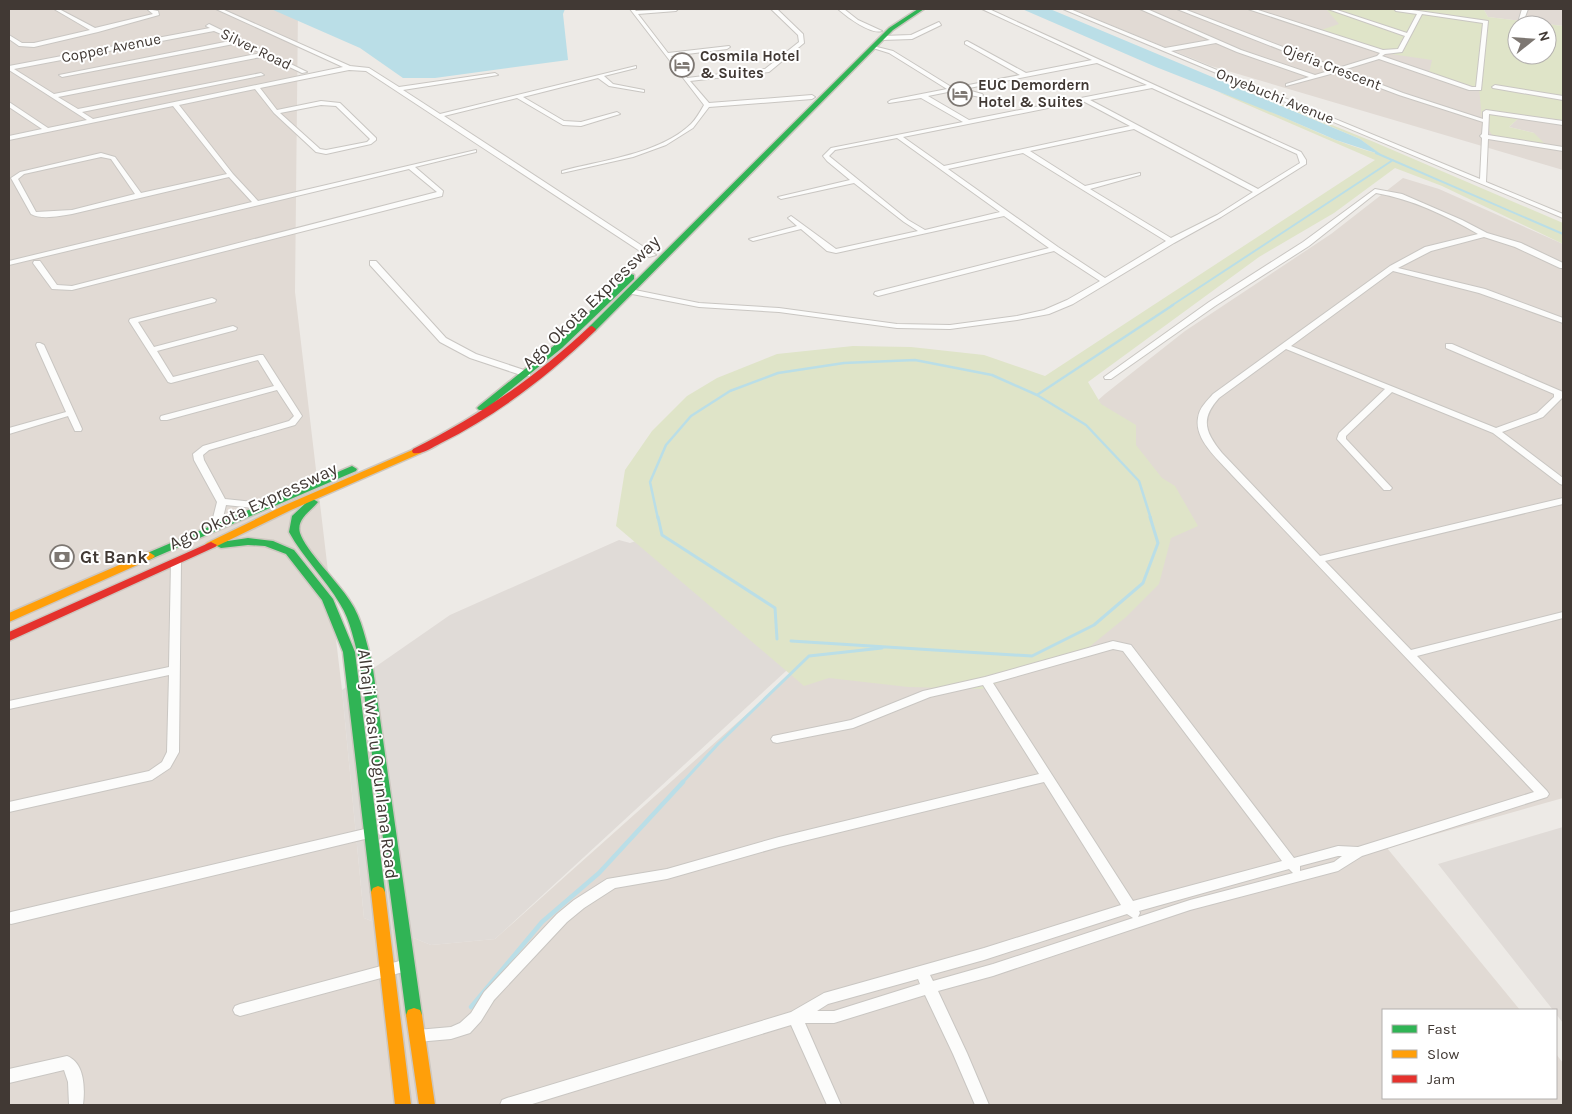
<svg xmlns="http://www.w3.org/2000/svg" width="1572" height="1114" font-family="Karla,sans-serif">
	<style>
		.residential { fill: #e1dad4 }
		.industrial { fill: #e0dbd7 }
		.green { fill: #dfe4c8; fill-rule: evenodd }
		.water { fill: #badee7 }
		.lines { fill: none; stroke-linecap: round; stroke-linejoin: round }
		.stream-far3 { stroke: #badee7; stroke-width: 2 }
		.stream-far2 { stroke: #badee7; stroke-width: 2.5 }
		.stream-far1 { stroke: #badee7; stroke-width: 3 }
		.stream { stroke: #badee7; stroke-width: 4.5 }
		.street-casing { stroke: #c9c6c2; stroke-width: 2 }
		.fast-casing { stroke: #cdc7c0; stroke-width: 3 }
		.slow-casing { stroke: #cdc7c0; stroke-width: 3 }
		.jam-casing { stroke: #cdc7c0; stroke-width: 3 }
		.street { fill: #fcfcfb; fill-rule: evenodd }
		.fast { fill: #30b455; fill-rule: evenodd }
		.slow { fill: #ff9f0a; fill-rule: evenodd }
		.jam { fill: #e5322d; fill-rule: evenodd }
		.labels { text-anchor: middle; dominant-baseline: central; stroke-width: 4; stroke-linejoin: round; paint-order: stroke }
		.far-street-label { font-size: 15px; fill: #413934; stroke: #fff }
		.far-poi-label { font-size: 15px; font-weight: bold; fill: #413934; stroke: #fff; text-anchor: start }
		.street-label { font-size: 18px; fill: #413934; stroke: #fff }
		.poi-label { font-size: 18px; font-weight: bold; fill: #413934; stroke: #fff; text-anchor: start }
	</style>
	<rect width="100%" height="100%" fill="#edeae6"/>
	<path class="residential" d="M 9,9 L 298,9 L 295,292 L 342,690 L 364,918 L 431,945 L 495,939 L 1105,394 L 1185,331 L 1331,234 L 1403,178 L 1439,189 L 1563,244 L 1563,798 L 1387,848 L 1520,1010 L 1383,1010 L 1383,1098 L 1556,1098 L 1556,1054 L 1563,1063 L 1563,1105 L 9,1105 Z
		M 1072,9 L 1430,9 L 1479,88 L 1494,138 L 1534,133 L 1509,127 L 1522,115 L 1563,120 L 1563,170 L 1211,66 Z
		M 1468,9 L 1563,9 L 1563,26 L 1488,17 L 1484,10 Z"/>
	<path class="industrial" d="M 648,537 L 790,629 L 786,671 L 495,939 L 431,945 L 364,918 L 342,690 L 450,615 L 619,540 L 630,543 Z
		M 1563,827 L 1563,1023 L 1556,1014 L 1556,1010 L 1553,1010 L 1438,864 Z"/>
	<path class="green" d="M 1326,9 L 1468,9 L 1484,10 L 1488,17 L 1563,26 L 1563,120 L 1522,115 L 1509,127 L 1534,133 L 1546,145 L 1494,138 L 1482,119 L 1479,88 L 1429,73 L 1432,60 L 1377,52 L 1318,31 L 1339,24 ZM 1517,25 L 1547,25 L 1547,55 L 1517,55 Z
		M 1235,86 L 1374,142 L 1563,223 L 1563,244 L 1442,186 L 1395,168 L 1334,213 L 1259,257 L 1088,382 L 1101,404 L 1136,425 L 1136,445 L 1162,478 L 1175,486 L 1198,526 L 1171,538 L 1159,584 L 1126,617 L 1088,648 L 982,689 L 908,687 L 829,678 L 804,686 L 616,526 L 625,470 L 652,431 L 687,396 L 717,378 L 777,354 L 853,346 L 911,347 L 984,355 L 1045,376 L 1375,160 L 1218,92 C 1274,108 1324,141 1380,154 L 1360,139 Z"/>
	<path class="water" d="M 271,9 L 565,9 L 563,14 L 568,60 L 435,78 L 403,78 L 360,48 Z
		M 1022,9 L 1050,9 L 1360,139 L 1382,155 L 1336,140 L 1278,115 L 1156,67 Z"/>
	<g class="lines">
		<path class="stream-far3" d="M 1376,153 L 1563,234
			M 1171,306 L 1393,160"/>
		<path class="stream-far2" d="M 1037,395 L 1173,305
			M 658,519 L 650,482 L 666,445 L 691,416 L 730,391 L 778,373 L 844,363 L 915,360 L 992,375 L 1037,395 L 1086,425 L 1139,481 L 1151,519"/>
		<path class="stream-far1" d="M 658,517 L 662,535 L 775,608 L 777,639
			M 791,641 L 1032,656 L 1094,625 L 1143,583 L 1158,543 L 1150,517
			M 681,784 L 718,744 L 809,656 L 882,648"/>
		<path class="stream" d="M 471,1007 L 542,922 L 599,873 L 683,782"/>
		<g class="street-casing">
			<path id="street" d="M 54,9 L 59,9 L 95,28 L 153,14 L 147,9 L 158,11 L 159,15 L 98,32 L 34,47 L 19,46 L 9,39 L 9,35 L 22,43 L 34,43 L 90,30 Z
				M 216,9 L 222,9 L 350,66 L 369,68 L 399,87 L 495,73 L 498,75 L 403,90 L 440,114 L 636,66 L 636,68 L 604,76 L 613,84 L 644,90 L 644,92 L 609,86 L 598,78 L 523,97 L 564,121 L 581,122 L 617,112 L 620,114 L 581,126 L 563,125 L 517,98 L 444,116 L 656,255 L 649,257 L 366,71 L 349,70 L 260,88 L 277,110 L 321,101 L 340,103 L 376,138 L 376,140 L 371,144 L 326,154 L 316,152 L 274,113 L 255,89 L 179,105 L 233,174 L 258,201 L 476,150 L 476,152 L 415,167 L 443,191 L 442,196 L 72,290 L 52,289 L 33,263 L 34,261 L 40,261 L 57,285 L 72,286 L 437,192 L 409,169 L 9,265 L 9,261 L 252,202 L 229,177 L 72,214 C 60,216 41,220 31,214 L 11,178 L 20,172 L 101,153 L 115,157 L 141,193 L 227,174 L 173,106 L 9,140 L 9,136 L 42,129 L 9,107 L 9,102 L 48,128 L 87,120 L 9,70 L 9,66 L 210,28 L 206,26 L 209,24 L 307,72 L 302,73 L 266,56 L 58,97 L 78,109 L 261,73 L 264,75 L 82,112 L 93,119 L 343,67 ZM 214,31 L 235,40 L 59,75 L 62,77 L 239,43 L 261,53 L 54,94 L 14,69 ZM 321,105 L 336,106 L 370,139 L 367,142 L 326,150 L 320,149 L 280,113 ZM 101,157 L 111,159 L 135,194 L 72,210 L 36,212 L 18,179 L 24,174 Z
				M 630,9 L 634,9 L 636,11 L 678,9 L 676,11 L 638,14 L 668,53 L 729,46 L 730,47 L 727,49 L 671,56 L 687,78 L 765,69 L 799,42 L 798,35 L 771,9 L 777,9 L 803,34 L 804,43 L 769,72 L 690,81 L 709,103 L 812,95 L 815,97 L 812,99 L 709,107 L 693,128 L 666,145 L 633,157 L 562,173 L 562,171 C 602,160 660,154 691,124 C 696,119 700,112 704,105 Z
				M 838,9 L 844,9 L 858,20 L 882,31 C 871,35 847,17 838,9 Z
				M 982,9 L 989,9 L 1301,152 L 1306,160 L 1306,164 L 1221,217 L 1174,243 L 1073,304 L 1049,314 L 1017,320 L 950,329 L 897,328 L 779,312 L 699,307 L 627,293 L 626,291 L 630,289 L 699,303 L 779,308 L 897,324 L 950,325 L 1017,316 L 1044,310 L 1067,300 L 1100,281 L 1054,251 L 878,296 L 874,294 L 875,292 L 1049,248 L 1004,216 L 836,253 L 827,251 L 801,229 L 753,241 L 749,239 L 797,226 L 788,218 L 791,216 L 836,249 L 918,231 L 904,222 L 854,183 L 781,199 L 778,197 L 850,180 L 827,161 L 823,156 L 831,148 L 963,122 L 921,98 L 889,103 L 888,102 L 891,100 L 947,89 L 889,53 L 873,48 L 873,46 L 893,51 L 953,88 L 1020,75 L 965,44 L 965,42 L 967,41 L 1026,73 L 1092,60 ZM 1097,63 L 1147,85 L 969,120 L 928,96 L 958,90 L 965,94 L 980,97 L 983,95 L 982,94 L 964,89 ZM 1152,88 L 1297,154 L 1300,163 L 1258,189 L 1090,100 ZM 1083,101 L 1130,126 L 944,166 L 903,137 ZM 1134,129 L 1253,192 L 1217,215 L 1171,238 L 1090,189 L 1140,175 L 1140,173 L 1085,186 L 1030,151 ZM 897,138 L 1000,212 L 925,230 L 908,220 L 829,156 L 835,150 ZM 1023,153 L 1166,241 L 1105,278 L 1058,247 L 948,169 Z
				M 1063,9 L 1070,9 L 1165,48 L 1210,40 L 1140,9 L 1147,9 L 1241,50 L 1315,75 L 1332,70 L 1177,9 L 1184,9 L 1338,68 L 1377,56 L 1380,53 L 1248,9 L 1255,9 L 1383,50 L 1398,49 L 1405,36 L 1328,9 L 1334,9 L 1407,33 L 1417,14 L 1396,11 L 1394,9 L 1405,9 L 1488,21 L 1481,90 L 1469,90 L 1379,59 L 1343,70 L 1403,93 L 1483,119 L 1483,112 L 1486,110 L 1563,121 L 1563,125 L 1489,114 L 1488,135 L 1563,147 L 1563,151 L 1488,139 L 1486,182 L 1563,214 L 1563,218 ZM 1422,14 L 1483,23 L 1476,87 L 1472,87 L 1382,56 L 1385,54 L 1402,52 ZM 1216,43 L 1237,52 L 1309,77 L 1286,84 L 1286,86 L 1338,72 L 1399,95 L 1483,122 L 1482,134 L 1480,136 L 1482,138 L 1480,179 L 1171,51 Z
				M 1522,9 L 1528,9 L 1522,25 L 1517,26 Z
				M 939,22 L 941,25 L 912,39 L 882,40 L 879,38 L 882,36 L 911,35 Z
				M 1495,85 L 1563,96 L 1563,100 L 1493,88 L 1492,87 Z
				M 1375,189 L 1402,194 L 1462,220 L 1487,233 L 1521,243 L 1563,263 L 1563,268 L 1560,268 L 1515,247 L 1484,237 L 1431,251 L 1398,268 L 1485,289 L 1563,318 L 1563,323 L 1479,293 L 1393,271 L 1291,346 L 1496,428 L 1537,413 L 1554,397 L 1554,394 L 1446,348 L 1446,344 L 1452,344 L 1563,392 L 1563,397 L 1543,417 L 1502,432 L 1563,478 L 1563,485 L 1560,484 L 1493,433 L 1392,392 L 1346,436 L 1346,439 L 1392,488 L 1390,490 L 1384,490 L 1337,439 L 1339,433 L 1385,389 L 1286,349 L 1219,398 C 1200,419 1205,432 1222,453 L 1320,556 L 1563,498 L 1563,504 L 1325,561 L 1411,650 L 1563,612 L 1563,618 L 1417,656 L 1547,791 L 1549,794 L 1547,797 L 1362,856 L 1338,871 L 1190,910 L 993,976 L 938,991 L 967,1053 L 989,1105 L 975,1105 L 953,1054 L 925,995 L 834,1023 L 805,1023 L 841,1105 L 827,1105 L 791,1025 L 529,1105 L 500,1105 L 502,1100 L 507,1098 L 791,1012 L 824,993 L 984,948 L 1121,905 L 1044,782 L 779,847 L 667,879 L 615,888 L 584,908 L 567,922 L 494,1000 L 481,1021 L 470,1033 L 451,1039 L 417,1042 L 412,1041 L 410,1036 L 412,1031 L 417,1030 L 451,1027 L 460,1023 L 471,1013 L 484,992 L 557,914 L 574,900 L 607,879 L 667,869 L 779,837 L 1039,774 L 983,685 L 930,697 L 853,728 L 777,743 L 773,742 L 771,739 L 773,736 L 851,720 L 923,691 L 985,677 L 1113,641 L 1131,645 L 1294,858 L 1338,846 L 1358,847 L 1534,792 L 1232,475 C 1219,460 1194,440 1198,418 C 1199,408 1207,401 1213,394 L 1390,266 L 1425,247 L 1478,234 C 1447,216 1412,199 1376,193 L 1309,246 L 1215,306 L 1111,379 L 1105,379 L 1104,377 L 1209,302 L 1303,242 ZM 1113,649 L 1123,651 L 1282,861 L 1133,901 L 993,683 ZM 1338,856 L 1342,856 L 1334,862 L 1300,871 L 1300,866 ZM 1289,869 L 1293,873 L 1190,900 L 1138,917 L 1140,913 L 1139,911 ZM 1127,914 L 1133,918 L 993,964 L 933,981 L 930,975 L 984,960 ZM 918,979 L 920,984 L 834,1011 L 817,1011 L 828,1004 Z
				M 370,261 L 376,261 L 446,338 L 476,354 L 530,372 L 530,376 L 524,376 L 470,358 L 440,342 L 370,265 Z
				M 212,298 L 216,300 L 215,302 L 138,322 L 154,347 L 233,326 L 237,328 L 236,330 L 157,351 L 173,377 L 260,355 L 263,355 L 302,416 L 295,425 L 209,450 L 203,455 L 204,460 L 225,499 L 264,503 L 269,506 L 264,509 L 226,505 L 221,526 L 216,529 L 211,526 L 217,502 L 194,460 L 193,454 L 203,446 L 289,421 L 294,416 L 277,390 L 167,420 L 161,420 L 160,418 L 161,416 L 274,386 L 258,360 L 171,383 L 168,382 L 129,321 L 130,319 Z
				M 37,343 L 40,343 L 44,345 L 82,429 L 81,431 L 75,431 L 68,416 L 9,434 L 9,428 L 66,412 L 36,345 Z
				M 176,558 L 181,561 L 179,752 L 170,768 L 152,780 L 9,812 L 9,802 L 149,771 L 162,762 L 167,752 L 169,675 L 9,709 L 9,701 L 169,667 L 171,561 Z
				M 369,828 L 373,830 L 375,833 L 373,836 L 369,838 L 11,924 L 9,923 L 9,913 L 11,912 Z
				M 407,959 L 412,961 L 414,965 L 412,969 L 407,971 L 240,1016 L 235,1014 L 233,1010 L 235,1006 L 240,1004 Z
				M 67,1056 C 85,1063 85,1089 83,1105 L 69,1105 L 68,1082 L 64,1070 L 9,1083 L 9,1069 Z"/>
		</g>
		<g class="fast-casing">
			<path id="fast" d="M 918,9 L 924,9 L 893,30 L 595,331 L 589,331 L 589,327 L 889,28 Z
				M 631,274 L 634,275 L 634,279 L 562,348 L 485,410 L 479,410 L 477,408 L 479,406 L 556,344 L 628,275 Z
				M 352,466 L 357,469 L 356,471 L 153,558 L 149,560 L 143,556 L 145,554 Z
				M 313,499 L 318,502 C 311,511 296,519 300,533 C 305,550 339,583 350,601 C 362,618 366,642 372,662 L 422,1015 L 420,1020 L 414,1022 L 408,1020 L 406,1015 L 360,662 C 354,643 351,621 340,604 C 325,578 303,558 289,532 L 292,516 L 309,500 Z
				M 248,538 L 273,541 L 294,550 L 333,599 L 355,652 L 385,892 L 383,896 L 378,898 L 373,896 L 371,892 L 343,652 L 322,600 L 286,554 L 265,546 L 248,545 L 221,548 L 215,545 L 221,542 Z"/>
		</g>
		<g class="slow-casing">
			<path id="slow" d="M 417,448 L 422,451 L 421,453 L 291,510 L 215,547 L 207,547 L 205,545 L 207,543 L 283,506 Z
				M 149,552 L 155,556 L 153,558 L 9,622 L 9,613 Z
				M 378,886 L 383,888 L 385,892 L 411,1105 L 395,1105 L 371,892 L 373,888 Z
				M 414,1008 L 420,1010 L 422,1015 L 435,1105 L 419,1105 L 406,1015 L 408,1010 Z"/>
		</g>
		<g class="jam-casing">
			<path id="jam" d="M 592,326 L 596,329 L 595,331 C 549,375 499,414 441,443 C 433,447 422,455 413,453 L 412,451 L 413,449 C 479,416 536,377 589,327 Z
				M 211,542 L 217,545 L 215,547 L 9,641 L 9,632 Z"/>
		</g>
		<use href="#street" class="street"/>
		<use href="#fast" class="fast"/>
		<use href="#slow" class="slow"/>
		<use href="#jam" class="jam"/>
	</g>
	<defs>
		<g id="hotel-ring" transform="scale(1.25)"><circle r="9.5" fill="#fff" stroke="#7d7772" stroke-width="1.5"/><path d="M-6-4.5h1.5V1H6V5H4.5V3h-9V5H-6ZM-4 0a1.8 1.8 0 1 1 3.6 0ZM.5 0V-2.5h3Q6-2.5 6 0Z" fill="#7d7772"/></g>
		<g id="bank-ring" transform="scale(1.25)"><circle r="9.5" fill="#fff" stroke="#7d7772" stroke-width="1.5"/><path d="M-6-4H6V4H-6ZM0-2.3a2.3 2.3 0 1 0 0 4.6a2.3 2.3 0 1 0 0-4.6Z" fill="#7d7772"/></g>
	</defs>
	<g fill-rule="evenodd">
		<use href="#hotel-ring" x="682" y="65"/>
		<use href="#hotel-ring" x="960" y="94"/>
		<use href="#bank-ring" x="62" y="557"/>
	</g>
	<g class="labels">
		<g class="far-street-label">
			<text transform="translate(111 48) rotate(-11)">Copper Avenue</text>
			<text transform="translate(256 49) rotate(26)">Silver Road</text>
			<text transform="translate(1332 67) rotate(21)">Ojefia Crescent</text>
			<text transform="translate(1275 96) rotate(22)">Onyebuchi Avenue</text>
		</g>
		<g class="far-poi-label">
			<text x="700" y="56">Cosmila Hotel<tspan x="700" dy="17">&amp; Suites</tspan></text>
			<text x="978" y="85">EUC Demordern<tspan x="978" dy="17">Hotel &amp; Suites</tspan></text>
		</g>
		<g class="street-label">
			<text transform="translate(591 302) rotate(-44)">Ago Okota Expressway</text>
			<text transform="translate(253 506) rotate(-25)">Ago Okota Expressway</text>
			<text transform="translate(378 764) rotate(83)">Alhaji Wasiu Ogunlana Road</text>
		</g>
		<g class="poi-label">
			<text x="80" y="557">Gt Bank</text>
		</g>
	</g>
	<rect width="1572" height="1114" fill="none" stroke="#413934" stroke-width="20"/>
	<rect x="1382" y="1009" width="175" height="90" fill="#ffffff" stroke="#b3b0ae"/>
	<rect x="1392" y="1025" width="25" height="8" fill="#30b455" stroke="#b3b0ae"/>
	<text x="1427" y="1034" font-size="15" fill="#413934">Fast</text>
	<rect x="1392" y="1050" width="25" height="8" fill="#ff9f0a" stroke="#b3b0ae"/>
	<text x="1427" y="1059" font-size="15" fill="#413934">Slow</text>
	<rect x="1392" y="1075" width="25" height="8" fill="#e5322d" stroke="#b3b0ae"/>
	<text x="1427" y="1084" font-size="15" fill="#413934">Jam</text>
	<g transform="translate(1532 40) rotate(73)"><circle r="24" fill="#ffffff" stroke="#b3b0ae"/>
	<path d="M0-4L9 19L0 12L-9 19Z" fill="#7d7772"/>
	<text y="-8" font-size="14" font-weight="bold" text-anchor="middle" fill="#413934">N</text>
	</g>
</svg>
